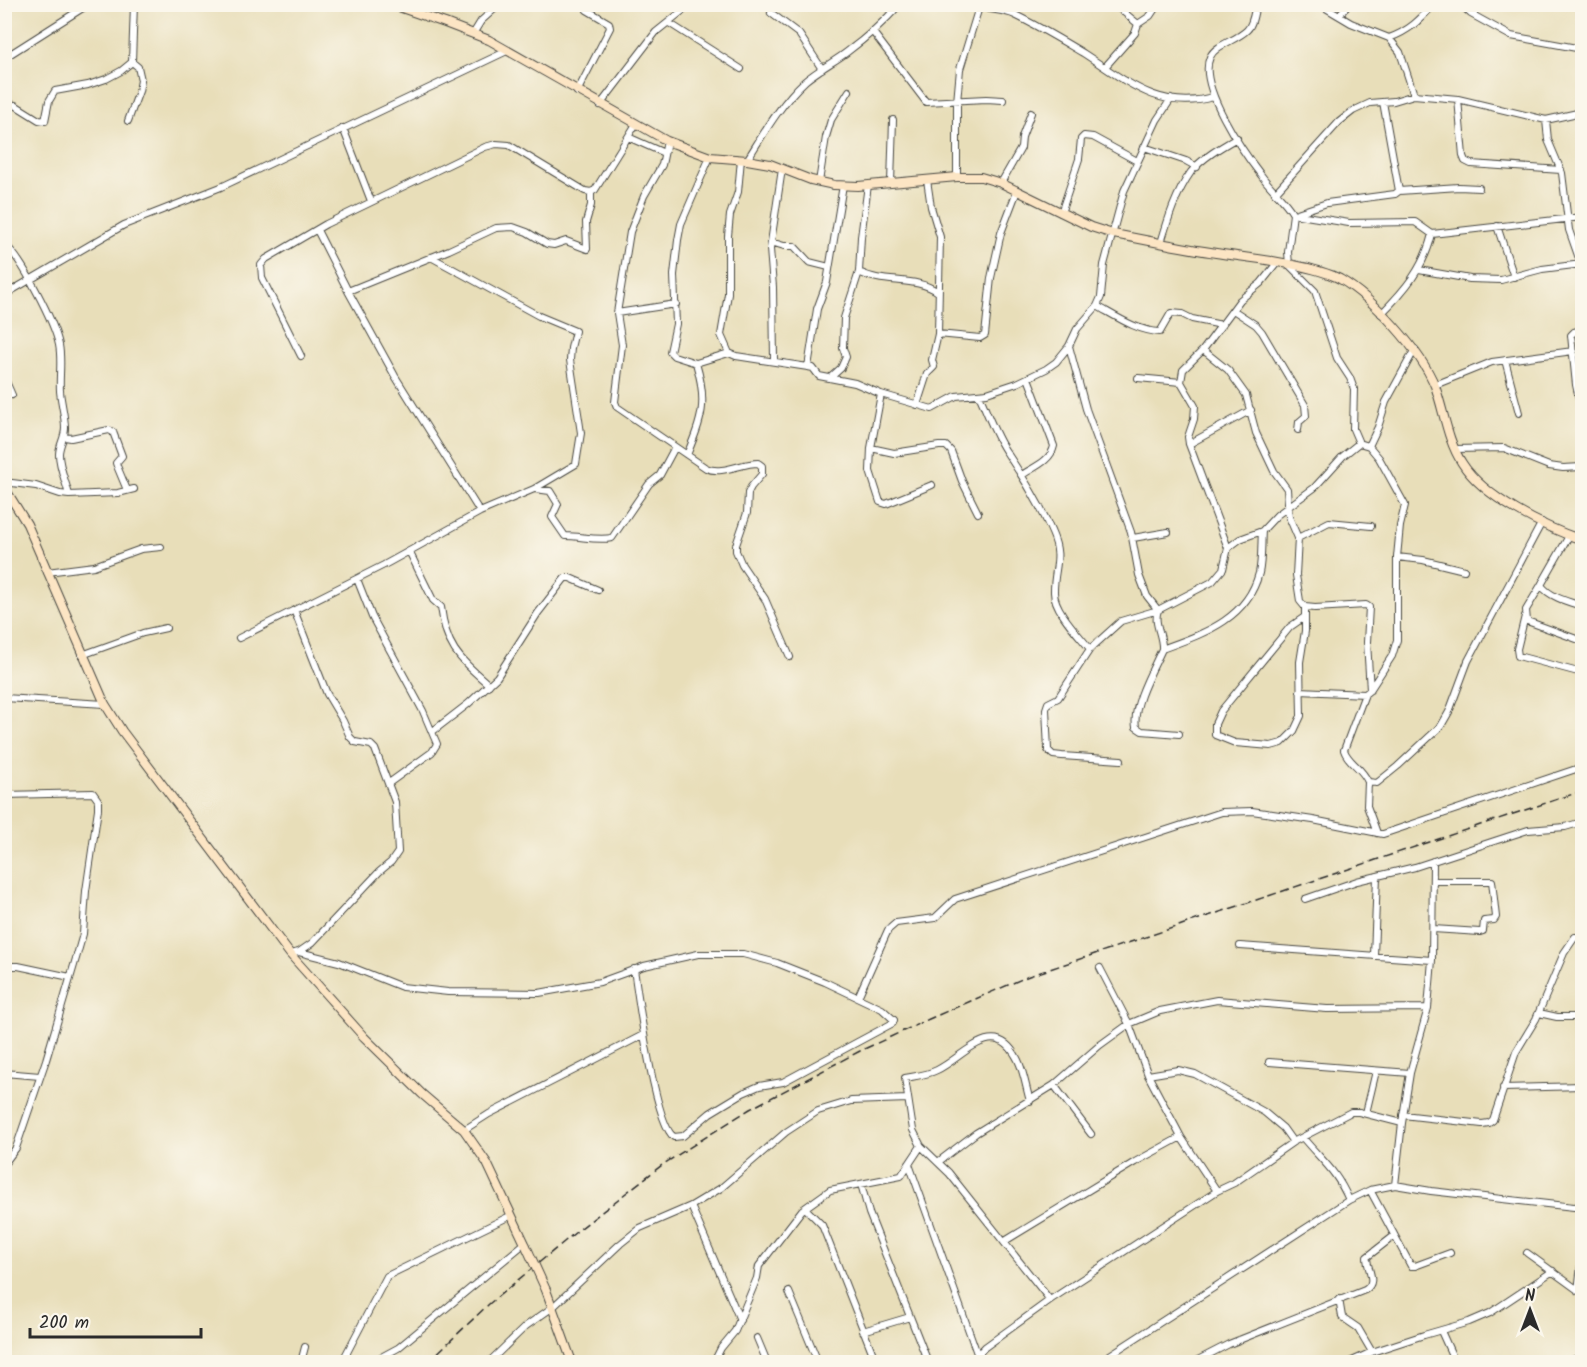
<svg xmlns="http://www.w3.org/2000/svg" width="1587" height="1367" font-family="Kalam,sans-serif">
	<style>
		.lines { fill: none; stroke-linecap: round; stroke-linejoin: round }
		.street-casing { stroke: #474640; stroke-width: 8 }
		.secondary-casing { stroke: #474640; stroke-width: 10 }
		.street { stroke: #fff; stroke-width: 6 }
		.secondary { stroke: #fce5c4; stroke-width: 8 }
		.rail { stroke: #2b2b2b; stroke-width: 1.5; stroke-dasharray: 9 4.5; stroke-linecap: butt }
		.secondary-bridge-casing { stroke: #474640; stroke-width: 10; stroke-linecap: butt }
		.secondary-bridge { stroke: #fce5c4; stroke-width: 8 }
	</style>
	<rect width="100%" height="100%" fill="#fbf7ec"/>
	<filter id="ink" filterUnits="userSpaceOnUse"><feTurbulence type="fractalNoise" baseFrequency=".0167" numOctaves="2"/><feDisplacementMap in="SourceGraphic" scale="12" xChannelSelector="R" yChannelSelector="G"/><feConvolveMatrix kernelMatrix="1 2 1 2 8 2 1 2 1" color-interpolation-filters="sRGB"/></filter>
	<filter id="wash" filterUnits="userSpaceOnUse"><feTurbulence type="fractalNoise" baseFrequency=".008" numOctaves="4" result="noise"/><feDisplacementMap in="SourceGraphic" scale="24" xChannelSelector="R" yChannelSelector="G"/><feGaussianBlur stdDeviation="1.35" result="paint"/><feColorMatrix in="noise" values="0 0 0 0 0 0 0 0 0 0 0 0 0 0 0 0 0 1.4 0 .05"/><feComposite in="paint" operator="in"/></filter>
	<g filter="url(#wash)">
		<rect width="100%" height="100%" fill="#e8deb9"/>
	</g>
	<g filter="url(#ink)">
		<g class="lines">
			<g class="street-casing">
				<path id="street" d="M 883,4 L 893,12
					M 975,4 C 987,11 1002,9 1015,15 C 1038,26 1061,40 1083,53 C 1125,80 1159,112 1213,97
					M 1114,4 L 1138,24
					M 1256,4 C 1254,13 1253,24 1247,30 C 1236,41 1216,44 1210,57 C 1197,85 1243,152 1261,175 C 1271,189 1285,200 1293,214 L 1288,252 L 1289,265 L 1315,291 L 1337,358 L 1350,378 L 1354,389 L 1353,429 L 1359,443 L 1369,446 L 1379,458 L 1405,505 L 1400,526 L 1397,557 L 1397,640 L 1392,656 L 1370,690 L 1365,694 L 1344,750 C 1348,763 1362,767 1368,782 L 1377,783 L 1398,766 L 1441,726 L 1449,712 L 1468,661 L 1542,522
					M 1319,4 L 1351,23 L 1389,38 L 1400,52 L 1414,95
					M 1460,4 L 1471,14 L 1511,36 L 1582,49
					M 415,12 L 421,4
					M 771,13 L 799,34 L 822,69
					M 1471,14 L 1472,4
					M 1339,15 L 1349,4
					M 669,23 L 741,69
					M 872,31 L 926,102 L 986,99 L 1003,100
					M 473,34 L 481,21 L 500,4
					M 1389,38 C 1409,31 1420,20 1434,4
					M 4,58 L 89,4
					M 1105,67 L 1135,33 L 1138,24 L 1150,16 L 1158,4
					M 577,92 L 610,28 L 609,23 L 587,10
					M 1458,99 L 1463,156 L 1465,161 L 1471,164 L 1561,170
					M 15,105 L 39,120 L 45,121 L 49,101 L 55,91 L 88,85 L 106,79 L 121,71 L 132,62 L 134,4
					M 600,105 L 656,32 L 691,4
					M 1546,120 L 1548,140 L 1562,173 L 1569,230 L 1581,264
					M 128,121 L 139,91 L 141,80 L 138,67 L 132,62
					M 343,128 L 371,201
					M 628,137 L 664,153
					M 667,141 L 662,165 L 644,196 L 630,232 L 617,313 L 622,345 L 615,402 L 617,407 L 706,468 C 722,475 741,463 758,463 L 762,466 L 762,474 L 751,487 L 748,493 L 747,513 L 736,545 L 736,551 L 742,565 L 765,599 L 790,657
					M 1144,147 L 1186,161 L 1197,167
					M 710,157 L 681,224 L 678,240 L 674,275 L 676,324 L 670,352 L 674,356 L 696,363 L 729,353
					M 741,159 L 738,192 L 730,215 L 728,236 L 728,294 L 721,335 L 729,353 L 736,356 L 808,367 L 813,368 L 819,376 L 855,383 L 881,394 L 932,409 L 956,396 L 987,393 L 1017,383 L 1046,369 L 1056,362 L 1069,346 L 1077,329 L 1097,306 L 1101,297 L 1104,265 L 1124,191 L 1157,120 L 1171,99
					M 747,160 C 764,133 781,103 805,81 C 818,70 834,62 847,52 C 866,38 884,22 900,4
					M 957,177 L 957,102 L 960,69 L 979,7
					M 819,182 L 826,137 L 831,120 L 849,91
					M 891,183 L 893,120
					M 1001,183 L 1021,148 L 1022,137 L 1031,113
					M 1399,191 L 1459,187 L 1479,188
					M 591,192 L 595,190 L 636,124
					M 1275,193 L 1339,122 L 1353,111 L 1370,103 L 1394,101 L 1414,95 L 1458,99 L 1546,120 L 1582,112
					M 1061,213 L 1079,159 L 1081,139 L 1084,136 L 1093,137 L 1137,161
					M 1293,214 L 1349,223 L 1415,222 L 1432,234 L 1582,217
					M 1294,214 L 1327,203 L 1395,194 L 1399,191 L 1383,102
					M 1497,226 L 1514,277
					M 317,230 L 348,291 L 395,376 L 480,512
					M 771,242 L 784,246 L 794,246 L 809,262 L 829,267
					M 1161,243 C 1168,219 1176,193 1191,172 C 1202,158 1221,147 1237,138
					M 4,244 C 21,256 55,324 59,345 C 62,360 59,376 60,391 C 61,403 65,416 65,428 C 65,438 59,445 59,454 C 59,467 66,482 69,495
					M 1419,270 L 1470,279 L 1501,280 L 1542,269 L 1582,264
					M 859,272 C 884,285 916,276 938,292
					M 348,291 L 449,250 L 496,228 L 513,227 L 527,232 L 547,244 L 554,245 L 566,241 L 587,249 L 586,222 L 591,205 L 591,192
					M 4,295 L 124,225 L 221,187 L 507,51
					M 1097,306 C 1117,317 1137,331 1160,332 L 1171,313 L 1182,314 L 1192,319 L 1222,325
					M 1233,310 L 1256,325 L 1262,332 L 1305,405 L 1306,416 L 1299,422 L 1298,430
					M 617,313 L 676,304
					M 1381,314 C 1405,290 1424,268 1432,234
					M 1582,330 L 1574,332 L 1571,335 L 1576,385 L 1582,412
					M 938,334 L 980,338 L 985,335 L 991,278 L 1001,233 L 1017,191
					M 1069,346 L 1086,409 L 1131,532 L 1139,575 L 1147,596 L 1158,610
					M 1203,350 L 1228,370 L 1246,395 L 1256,433 L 1274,471 L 1287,489 L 1289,517 L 1298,538 L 1296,575 L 1300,601 L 1305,607 L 1305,631 L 1300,662 L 1301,716 L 1294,731 L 1282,743 L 1271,746 L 1235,743 L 1215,735 L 1215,724 L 1221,711 L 1290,627 L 1303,618
					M 301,356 L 262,278 L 261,265 L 266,259 L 326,224 L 485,147 L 496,144 L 509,145 L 585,191 L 591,192
					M 774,360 L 773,287 L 770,249 L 782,169
					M 1505,360 L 1519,413
					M 808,367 L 817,309 L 827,282 L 843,185
					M 4,377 L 12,395
					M 830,378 L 841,368 L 846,357 L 843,348 L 844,318 L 859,272 L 861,237 L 868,185
					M 1138,378 L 1181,382
					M 1435,385 L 1492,362 L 1573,351
					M 881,394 L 871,448 L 870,471 L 880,502 L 886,504 L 932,485
					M 979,395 C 988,414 995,436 1007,453 C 1024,479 1040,504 1052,533 C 1063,558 1054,567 1054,591 C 1053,609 1079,635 1090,649 L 1121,621 L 1158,610 L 1212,582 L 1223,569 L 1228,548 L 1189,444 L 1188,437 L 1194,419 L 1195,406 L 1181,382 L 1183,370 L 1203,350 L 1240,300 L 1261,283 L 1277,263
					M 917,405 L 927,374 L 934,367 L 932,360 L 938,334 L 940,237 L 931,207 L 927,180
					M 65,437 L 71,438 L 109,430 L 113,432 L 122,456 L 116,463 L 117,466 L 127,490
					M 1189,444 L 1251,410
					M 1369,446 L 1378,427 L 1386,402 L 1415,349
					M 871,448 L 894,453 L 939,446 L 946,446 L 951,451 L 962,481 L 978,513
					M 1455,449 L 1504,448 L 1549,466 L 1563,468 L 1582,467
					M 687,455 C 702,418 708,403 696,363
					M 1022,475 C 1034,467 1051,461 1054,446 L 1028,378
					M 4,482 L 36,486 L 60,494 L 69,495 L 118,493 L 134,489
					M 535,489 L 550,491 L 558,504 L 552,517 L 565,536 C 581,536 596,541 612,538 L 649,484 L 660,475 L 675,447
					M 1569,536 L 1541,585 C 1549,597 1569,602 1582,606
					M 1133,538 L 1168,532
					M 1298,538 L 1329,522 L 1371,526
					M 1228,548 L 1240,539 L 1262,531 L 1277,515 L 1314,488 L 1343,456 L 1359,443
					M 409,551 L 433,600 L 441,607 C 446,648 459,658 489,685
					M 1397,557 L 1423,560 L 1464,570
					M 47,572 L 94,566 L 141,549 L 161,547
					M 357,579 L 372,617 L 423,711 L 437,744 L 432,752 L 389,783
					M 1541,585 L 1526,610 L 1527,621 L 1582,641
					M 1305,607 L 1315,608 L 1366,605 L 1369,607 L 1367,642 L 1370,690
					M 294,610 L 327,694 L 343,721 L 350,737 L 355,742 L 371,745 L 375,749 L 395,802 L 398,852 L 391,862 L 379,872 L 312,943 L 299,952
					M 1158,610 C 1153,624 1163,635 1162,649 C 1153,669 1132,705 1136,727 L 1142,731 L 1179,734
					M 1525,616 L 1517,649 L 1518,656 L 1582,673
					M 239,638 L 384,565 L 480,512 L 534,489 L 576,464 L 581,433 L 570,360 L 571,348 L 575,331 L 539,316 L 431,257
					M 1090,649 L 1058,698 L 1048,703 L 1046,709 L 1048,750 L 1053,755 L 1062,756 L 1121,760
					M 1162,649 C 1202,634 1247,620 1259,573 C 1262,560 1261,544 1262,531
					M 82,655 L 143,633 L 166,628
					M 1300,691 L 1365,694
					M 4,698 L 105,704
					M 433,731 L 468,704 L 497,677 L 538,613 L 565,578 L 570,578 L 598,590
					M 1368,782 L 1367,806 L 1377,833
					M 4,795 L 93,793 L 98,800 L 98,809 L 86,891 L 83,934 L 77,955 L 46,1060 L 16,1148 L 4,1164
					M 1305,899 L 1357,881 L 1415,867 L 1528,830 L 1565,827 L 1582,822
					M 1433,929 L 1480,932 L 1483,931 L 1484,921 L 1494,920 L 1496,917 L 1492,881 L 1434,881
					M 1240,946 L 1432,960
					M 290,954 L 299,952 L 339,962 L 402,987 L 448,992 L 539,993 L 600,982 L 644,966 L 698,954 L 743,954 L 777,963 L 825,982 L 882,1009 L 894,1020 L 893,1023 L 783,1082 L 759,1086 L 743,1093 L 710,1113 L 683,1136 L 674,1137 C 655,1125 638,996 634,969
					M 1374,956 L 1377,876
					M 4,966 L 18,966 L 70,977
					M 1100,968 L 1129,1024 L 1148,1075 L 1181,1137
					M 858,997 L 888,930 L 896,923 L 935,918 L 955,899 L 1222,812 L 1252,811 L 1313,820 L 1383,834 L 1582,767
					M 1539,1013 L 1557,1017 L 1582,1017
					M 1269,1062 L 1410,1073
					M 4,1073 L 40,1076
					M 1148,1075 L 1178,1070 L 1195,1074 L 1264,1112 L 1283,1128 L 1293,1142
					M 1054,1085 L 1091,1134
					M 1503,1088 L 1582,1086
					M 1030,1101 C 1026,1088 1024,1072 1018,1060 C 995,1014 964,1057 937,1070 C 927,1075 915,1076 905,1078 L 913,1130 L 921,1146 L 949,1173 L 1050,1300
					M 1366,1113 L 1376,1071
					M 1403,1115 L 1482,1124 L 1489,1123 L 1493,1120 L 1516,1052 L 1536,1019 L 1564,953 L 1575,937 L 1582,938
					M 464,1130 L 489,1114 L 643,1035
					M 1303,1138 C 1323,1162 1336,1170 1349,1200
					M 938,1162 L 976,1133 L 1054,1085 L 1100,1045 L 1129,1024 L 1160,1011 L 1217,1000 L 1327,1009 L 1428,1008
					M 909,1164 L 979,1359
					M 861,1184 L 869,1213 L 928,1362
					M 1395,1185 L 1402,1123 L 1410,1073 L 1428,1008 L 1432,960 L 1433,861
					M 1370,1190 L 1411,1266 L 1415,1266 L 1450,1253
					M 691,1206 L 740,1320
					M 805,1208 L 822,1225 L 876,1362
					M 1005,1241 L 1135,1162 L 1181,1137 L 1217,1191
					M 1527,1253 L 1582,1293
					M 1578,1291 L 1582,1257
					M 789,1292 L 818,1362
					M 1339,1299 L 1342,1317 L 1358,1328 L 1372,1352
					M 863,1331 L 910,1317
					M 1441,1331 L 1455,1362
					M 757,1338 L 767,1362
					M 301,1362 L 305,1347
					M 342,1362 L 387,1276 L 512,1215
					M 372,1362 L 398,1348 L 525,1243
					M 489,1362 L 526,1326 L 553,1307 L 620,1244 L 640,1228 L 691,1206 L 721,1188 L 786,1132 L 818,1111 L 851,1101 L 908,1099
					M 714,1362 L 721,1348 L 735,1331 L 757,1278 L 759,1266 L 802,1210 L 830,1190 L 901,1176 L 921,1146
					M 981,1362 L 980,1352 L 985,1347 L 1050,1300 L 1217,1191 L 1234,1183 L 1293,1142 L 1351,1112 L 1359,1112 L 1402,1123
					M 1099,1362 L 1349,1200 L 1370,1190 L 1395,1185 L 1431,1191 L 1574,1207 L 1582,1206
					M 1194,1362 L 1229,1344 L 1365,1290 C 1378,1282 1367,1270 1367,1257 L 1394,1236
					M 1350,1362 L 1372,1352 L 1424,1335 L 1469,1322 L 1490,1313 L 1553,1271
					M 1566,1362 L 1582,1357"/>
			</g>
			<g class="secondary-casing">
				<path id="secondary" d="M 390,4 L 445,23 L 489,40 L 667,141 L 710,157 L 747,160 L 770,164 L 811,180 L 834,185 L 858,186 L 957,177 L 981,177 L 1001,183 L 1091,227 L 1113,234 C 1147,240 1181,248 1216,253 C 1249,258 1312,264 1340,279 C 1373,298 1421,351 1435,386 C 1444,411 1447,440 1462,463 C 1484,498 1544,527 1582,540
					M 4,487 L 27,524 L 105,704 L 122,731 L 290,954 L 364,1037 L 422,1094 L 464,1130 L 487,1163 L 526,1246
					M 546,1290 L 572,1362"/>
			</g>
			<use href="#street" class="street"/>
			<use href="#secondary" class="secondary"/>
			<path class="rail" d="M 428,1362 L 489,1304 L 576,1232 L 662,1165 L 750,1109 L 860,1051 L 929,1019 L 1029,976 L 1582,791"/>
			<g class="secondary-bridge-casing">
				<path id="secondary-bridge" d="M 526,1246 L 546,1290"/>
			</g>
			<use href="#secondary-bridge" class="secondary-bridge"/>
		</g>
	</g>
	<rect width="1587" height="1367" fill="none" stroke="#fbf7ec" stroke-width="24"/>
	<g transform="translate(1530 1310)" stroke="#fbf7ec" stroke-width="4.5" paint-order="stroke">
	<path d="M0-4.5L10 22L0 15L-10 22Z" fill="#2b2b2b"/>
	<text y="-9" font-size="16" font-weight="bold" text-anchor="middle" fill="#2b2b2b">N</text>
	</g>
	<path d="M30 1328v9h171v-9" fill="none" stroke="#2b2b2b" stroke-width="3"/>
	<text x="39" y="1328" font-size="18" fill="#2b2b2b" stroke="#fbf7ec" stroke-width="4.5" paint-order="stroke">200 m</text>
</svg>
